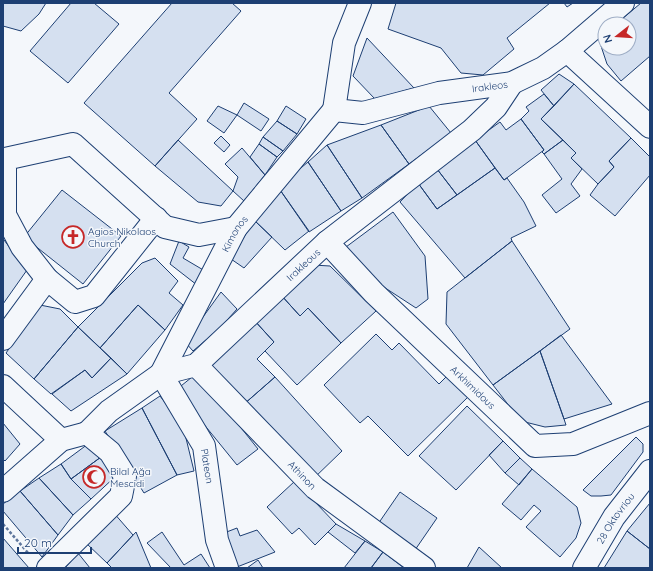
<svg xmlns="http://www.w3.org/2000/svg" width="653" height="571" font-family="Quicksand,sans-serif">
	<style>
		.building { fill: #d5e0f0; stroke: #1d3f73 }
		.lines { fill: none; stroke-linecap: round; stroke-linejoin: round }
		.street-casing { stroke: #1d3f73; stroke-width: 24 }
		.path { stroke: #5e769c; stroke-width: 2.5; stroke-dasharray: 3 2; stroke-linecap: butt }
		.street { stroke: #f4f7fb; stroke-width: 22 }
		.labels { text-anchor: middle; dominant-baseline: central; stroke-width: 3; stroke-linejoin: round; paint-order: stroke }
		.street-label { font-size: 10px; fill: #1d3f73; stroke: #f4f7fb }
		.poi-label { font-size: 10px; fill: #1d3f73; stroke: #f4f7fb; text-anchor: start }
	</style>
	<rect width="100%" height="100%" fill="#f4f7fb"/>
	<path class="building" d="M 3,3 L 46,3 L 39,14 L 21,31 L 3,26 Z
		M 71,3 L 94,3 L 119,24 L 68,83 L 30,51 Z
		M 172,3 L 232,3 L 241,11 L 169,93 L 197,119 L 155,166 L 84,103 Z
		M 396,3 L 550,3 L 507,38 L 514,49 L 483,75 L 461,73 L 441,48 L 388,29 Z
		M 564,3 L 573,3 L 567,7 Z
		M 641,3 L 650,3 L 650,56 L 621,81 L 607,64 L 601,46 L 605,38 L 605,48 L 629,48 L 629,24 L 616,24 Z
		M 367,38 L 414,88 L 375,99 L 353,76 Z
		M 559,74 L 574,84 L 554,106 L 541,90 Z
		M 574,84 L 631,138 L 609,161 L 614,167 L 598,184 L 571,158 L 576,153 L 541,119 Z
		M 544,94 L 554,106 L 541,119 L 563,140 L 544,154 L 542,152 L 544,150 L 521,119 L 529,111 L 526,107 Z
		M 244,103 L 269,119 L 261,131 L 237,115 Z
		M 218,106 L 237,115 L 224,133 L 207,121 Z
		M 286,106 L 306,119 L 297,134 L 277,121 Z
		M 429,106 L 451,133 L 409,164 L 381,125 Z
		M 521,119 L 544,150 L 504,180 L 475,140 L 500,122 L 506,130 Z
		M 277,121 L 297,134 L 283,151 L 263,137 Z
		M 381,125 L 409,164 L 362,198 L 327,145 Z
		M 221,136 L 230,145 L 224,152 L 214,143 Z
		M 263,137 L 283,151 L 277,157 L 259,144 Z
		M 631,138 L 650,157 L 650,175 L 615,216 L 590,195 L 598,184 L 614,167 L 609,161 Z
		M 178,140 L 233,191 L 221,206 L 198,202 L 155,166 Z
		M 475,140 L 495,168 L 457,195 L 437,169 Z
		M 563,140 L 576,153 L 571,158 L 582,169 L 571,184 L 580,196 L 556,213 L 542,195 L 562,179 L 544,154 Z
		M 259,144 L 277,157 L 265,175 L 250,157 Z
		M 327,145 L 362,198 L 341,211 L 308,162 Z
		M 242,148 L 265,175 L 244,201 L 233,191 L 238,177 L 225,164 Z
		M 308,162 L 341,211 L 309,232 L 278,187 Z
		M 495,168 L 504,180 L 507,178 L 524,202 L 536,226 L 511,238 L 512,241 L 465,278 L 400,202 L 418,183 L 437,209 Z
		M 437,169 L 457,195 L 437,209 L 418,183 Z
		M 278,187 L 309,231 L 285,250 L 254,220 Z
		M 62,190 L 121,236 L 83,284 L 24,237 Z
		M 393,212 L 425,256 L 428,299 L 416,308 L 373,280 L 346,247 Z
		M 254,220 L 272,237 L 244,268 L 231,259 Z
		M 4,240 L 27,270 L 3,304 L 3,241 Z
		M 179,241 L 189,247 L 183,258 L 205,271 L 197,285 L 170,264 Z
		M 512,241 L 570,329 L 493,385 L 446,324 L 447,292 Z
		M 155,258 L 178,281 L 169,293 L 183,305 L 165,330 L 138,305 L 100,348 L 78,327 L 142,263 Z
		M 313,265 L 330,266 L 376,311 L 341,343 L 308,308 L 300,316 L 281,295 Z
		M 221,292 L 237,309 L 220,328 L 193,351 L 185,342 Z
		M 281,295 L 300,316 L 308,308 L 341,343 L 297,385 L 265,351 L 274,342 L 254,320 Z
		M 40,305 L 60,309 L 78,327 L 34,379 L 6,353 Z
		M 138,305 L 165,330 L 127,374 L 100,348 Z
		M 254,320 L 274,342 L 257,359 L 275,377 L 243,405 L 205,364 Z
		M 78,327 L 111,358 L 92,378 L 85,370 L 51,394 L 34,379 Z
		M 376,334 L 392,350 L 399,343 L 439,384 L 449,374 L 470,395 L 408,456 L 368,416 L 360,423 L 324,385 Z
		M 561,335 L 612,404 L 564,419 L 540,351 Z
		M 540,351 L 564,419 L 566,425 L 545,427 L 525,422 L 510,407 L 493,385 Z
		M 111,358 L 127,374 L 71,411 L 52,394 L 85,370 L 92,378 Z
		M 197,373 L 258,449 L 237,465 L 176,390 Z
		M 275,377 L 342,451 L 312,480 L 243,405 Z
		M 160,396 L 183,426 L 194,471 L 177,475 L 142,408 Z
		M 467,406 L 503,441 L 456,490 L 419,456 Z
		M 142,408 L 177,475 L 144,493 L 105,431 Z
		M 3,423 L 20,444 L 5,461 L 3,459 Z
		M 636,437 L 643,444 L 643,452 L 611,495 L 601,496 L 591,496 L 583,490 Z
		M 503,441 L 520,458 L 505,473 L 489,455 Z
		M 88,444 L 101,457 L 71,479 L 61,464 Z
		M 101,457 L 117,475 L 91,499 L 71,479 Z
		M 520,458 L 532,469 L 519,485 L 505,473 Z
		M 61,464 L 71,479 L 91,499 L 73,515 L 39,478 Z
		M 532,469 L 577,507 L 581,523 L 576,538 L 560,557 L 526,527 L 541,511 L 534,505 L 521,520 L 502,504 Z
		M 39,478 L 73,515 L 58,535 L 20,491 Z
		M 295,481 L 336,524 L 315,545 L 299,528 L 292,534 L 267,507 Z
		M 20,491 L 58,535 L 42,557 L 3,511 L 3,504 Z
		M 400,492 L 437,518 L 415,550 L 378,524 Z
		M 650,503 L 650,549 L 627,531 Z
		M 113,512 L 133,535 L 107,563 L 86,543 Z
		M 336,524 L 365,541 L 355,553 L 328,532 Z
		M 237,528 L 240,536 L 257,530 L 275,552 L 237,567 L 224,533 Z
		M 627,531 L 650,549 L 650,568 L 604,568 Z
		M 136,532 L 151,568 L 112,568 L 107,563 Z
		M 162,532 L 184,565 L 201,554 L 210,568 L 171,568 L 147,543 Z
		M 3,538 L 29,568 L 3,568 Z
		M 365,541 L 383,552 L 371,568 L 344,568 Z
		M 479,547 L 502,568 L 467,568 Z
		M 383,552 L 404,568 L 371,568 Z
		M 78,553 L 90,568 L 65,568 Z
		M 258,560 L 263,568 L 247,568 Z"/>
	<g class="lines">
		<g class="street-casing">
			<g id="street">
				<path d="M 567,51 L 650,127"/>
				<path id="s1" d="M 334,110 L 363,113 L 439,93 L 512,83 L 543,68 L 567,51 L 623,3"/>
				<path d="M 334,110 L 344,43 L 360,3"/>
				<path id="s2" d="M 327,242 L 374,293 L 535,446 L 573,444 L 650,413"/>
				<path d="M 47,279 L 22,247 L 5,215 L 5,159 L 73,144 L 165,227 L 199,235 L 236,228"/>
				<path d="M 3,339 L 47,279 L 75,302 L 94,296 L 156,218"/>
				<path id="s3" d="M 196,365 L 315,488 L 424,568"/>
				<path d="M 3,386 L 61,440"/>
				<path id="s4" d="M 87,433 L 109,411 L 161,374 L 196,365 L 327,242 L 472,130 L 496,107 L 512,83"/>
				<path d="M 3,491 L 61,440 L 87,433"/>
				<path d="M 48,568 L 121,496 L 125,476 L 110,452 L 87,433"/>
				<path id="s5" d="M 227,568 L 217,540 L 204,446 L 161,374 L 236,228 L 334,110"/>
				<path id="s6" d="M 584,568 L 614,517 L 650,471"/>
			</g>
		</g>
		<path class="path" d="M 3,524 L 29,554"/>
		<use href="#street" class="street"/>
	</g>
	<defs>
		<g id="church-ring" transform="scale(1.15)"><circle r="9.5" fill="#f4f7fb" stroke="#c62828" stroke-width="1.5"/><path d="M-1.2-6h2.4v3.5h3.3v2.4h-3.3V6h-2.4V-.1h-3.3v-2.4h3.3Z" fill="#c62828"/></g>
		<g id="mosque-ring" transform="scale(1.15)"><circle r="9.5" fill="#f4f7fb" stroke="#c62828" stroke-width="1.5"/><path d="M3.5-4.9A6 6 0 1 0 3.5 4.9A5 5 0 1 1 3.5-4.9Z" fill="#c62828"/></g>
	</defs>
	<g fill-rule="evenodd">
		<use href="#church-ring" x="73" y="237"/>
		<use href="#mosque-ring" x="94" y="477"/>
	</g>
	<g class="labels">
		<g class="street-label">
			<text stroke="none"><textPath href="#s1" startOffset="159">Irakleos</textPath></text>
			<text stroke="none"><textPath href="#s5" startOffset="367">Kimonos</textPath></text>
			<text stroke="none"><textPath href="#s4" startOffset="278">Irakleous</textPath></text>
			<text stroke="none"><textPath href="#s2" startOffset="206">Arkhimidous</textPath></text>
			<text transform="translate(207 466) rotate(81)">Plateon</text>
			<text stroke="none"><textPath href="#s3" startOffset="153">Athinon</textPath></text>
			<text stroke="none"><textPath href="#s6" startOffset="59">28 Oktovriou</textPath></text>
		</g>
		<g class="poi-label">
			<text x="88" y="231">Agios Nikolaos<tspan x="88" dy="12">Church</tspan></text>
			<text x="110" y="471">Bilal Ağa<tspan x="110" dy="12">Mescidi</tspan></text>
		</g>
	</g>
	<rect width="653" height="571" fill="none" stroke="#1d3f73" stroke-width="8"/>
	<g transform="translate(617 36) rotate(253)"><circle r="19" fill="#f4f7fb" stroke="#9eadc5"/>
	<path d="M0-3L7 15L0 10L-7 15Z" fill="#c62828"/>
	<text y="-6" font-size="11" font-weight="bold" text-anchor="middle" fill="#1d3f73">N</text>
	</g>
	<path d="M18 547v6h73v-6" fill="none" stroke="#1d3f73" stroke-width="2"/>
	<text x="24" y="547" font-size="12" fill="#1d3f73" stroke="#f4f7fb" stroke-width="3" paint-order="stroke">20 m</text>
</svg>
